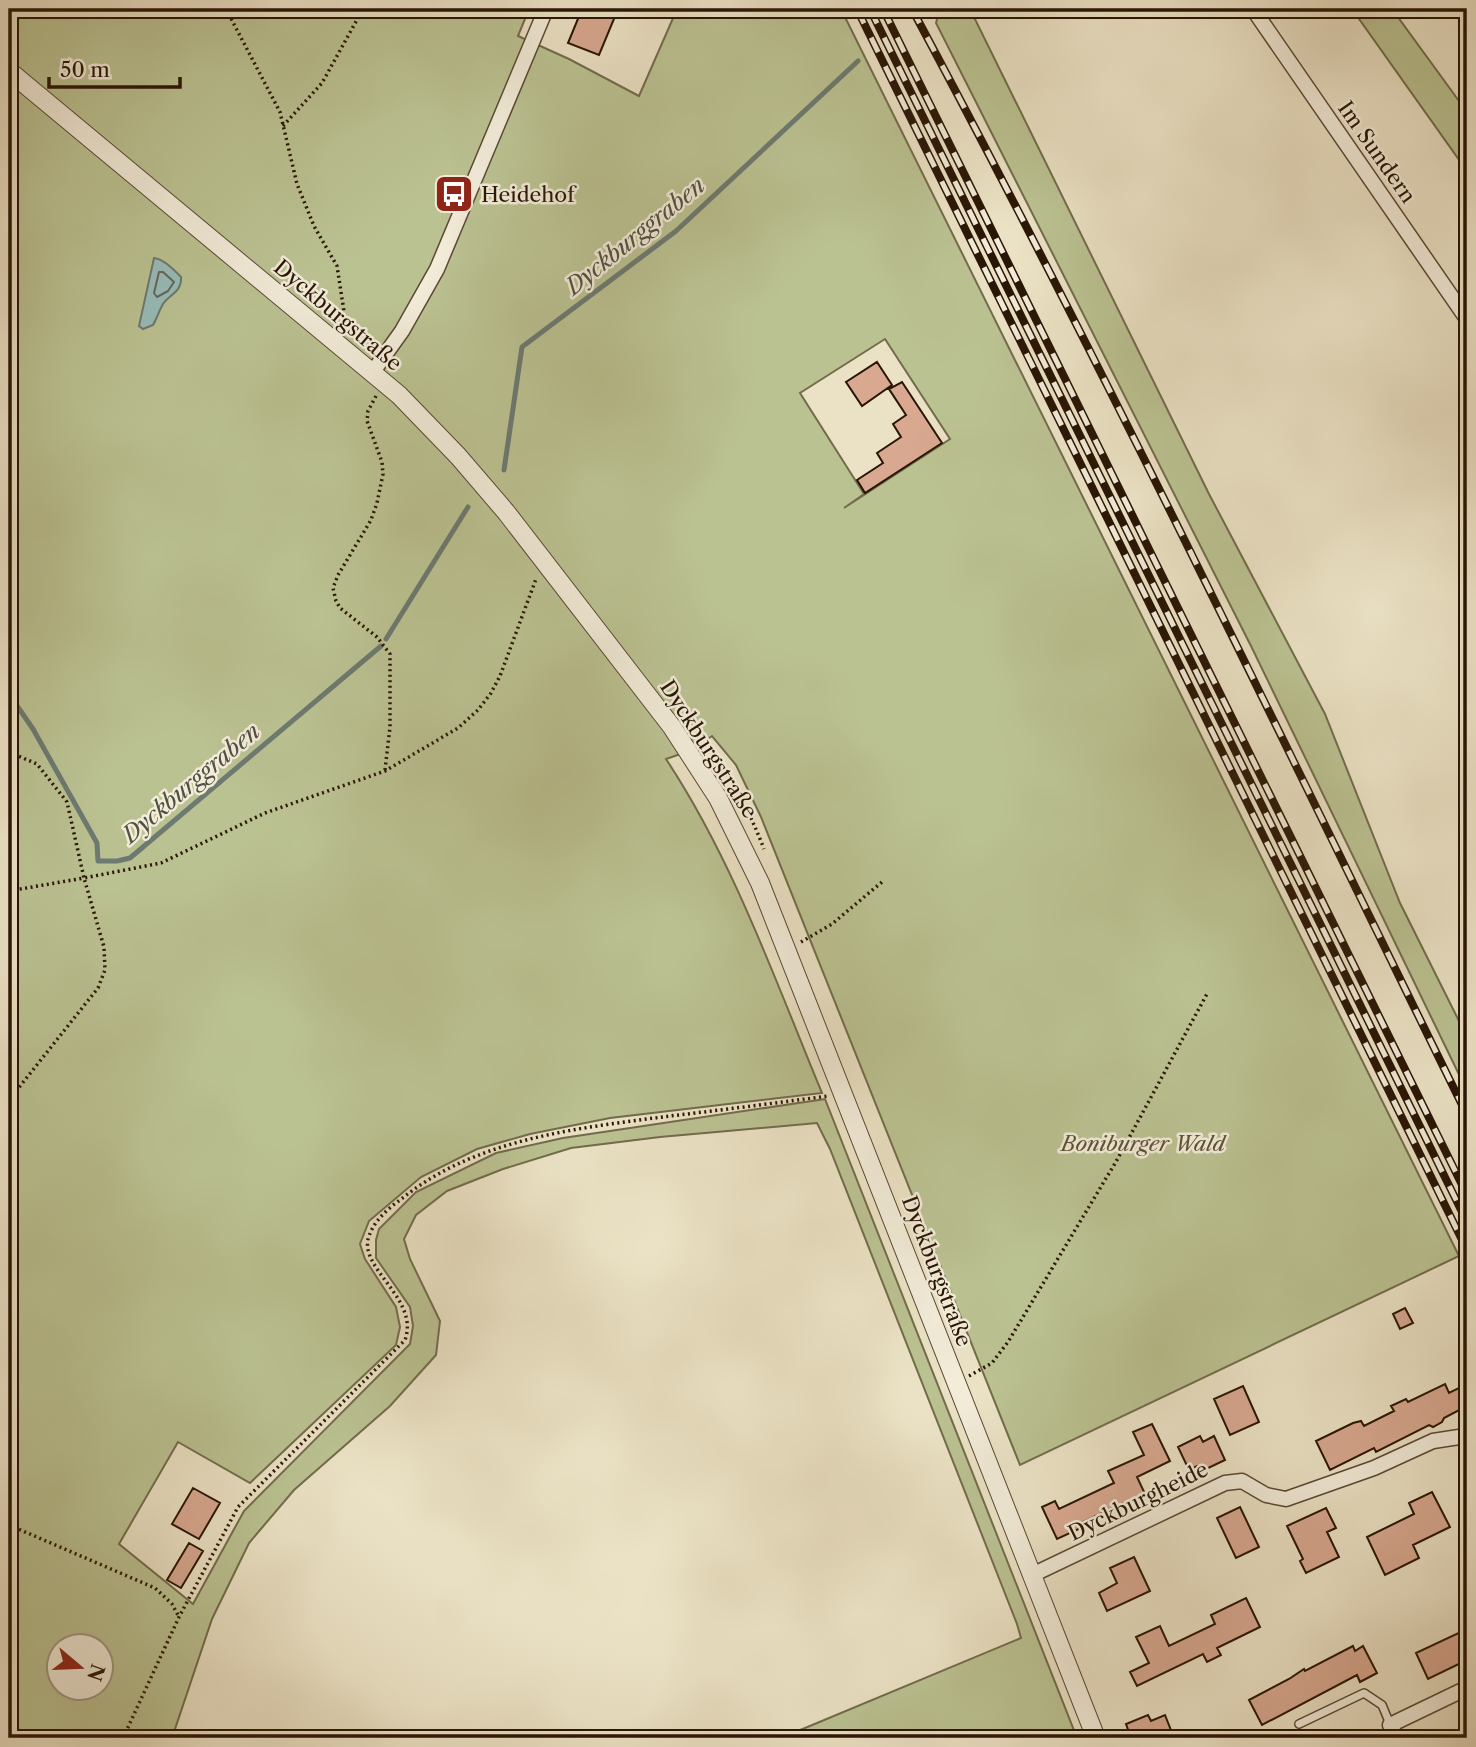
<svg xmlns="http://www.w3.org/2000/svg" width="1476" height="1747" font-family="'Libre Caslon Text',serif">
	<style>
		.green { fill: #bbc292; stroke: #726c4b; stroke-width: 2; fill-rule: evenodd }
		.water { fill: #99bdb9; stroke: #6c7a71; stroke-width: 2 }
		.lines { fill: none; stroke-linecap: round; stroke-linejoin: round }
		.shore { stroke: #61695e; stroke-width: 2 }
		.stream { stroke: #6c7a71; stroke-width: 5 }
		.building { fill: #d8a890; stroke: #291504; stroke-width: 2 }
		.service-casing { stroke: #5a4834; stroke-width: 10 }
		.minor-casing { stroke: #5a4834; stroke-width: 17 }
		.tertiary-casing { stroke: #5a4834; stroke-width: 20 }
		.path { stroke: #291504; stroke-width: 3.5; stroke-dasharray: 2 3.5; stroke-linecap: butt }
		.service { stroke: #f2ecd9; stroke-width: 7 }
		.minor { stroke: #f2ecd9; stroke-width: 14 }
		.tertiary { stroke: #f2ecd9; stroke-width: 18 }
		.rail-casing { stroke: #291504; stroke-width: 8 }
		.rail { stroke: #f2ecd9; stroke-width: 5; stroke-dasharray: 16; stroke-linecap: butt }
		.labels { text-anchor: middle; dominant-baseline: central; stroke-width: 5; stroke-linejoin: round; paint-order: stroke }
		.street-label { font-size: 21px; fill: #291504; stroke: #f2ecd9 }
		.poi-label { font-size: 21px; fill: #291504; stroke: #f2ecd9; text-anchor: start }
		.park-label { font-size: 21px; font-style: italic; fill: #5c5236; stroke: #f2ecd9 }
		.water-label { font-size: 23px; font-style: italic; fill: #505043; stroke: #f2ecd9 }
	</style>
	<rect width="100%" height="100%" fill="#ebe2c5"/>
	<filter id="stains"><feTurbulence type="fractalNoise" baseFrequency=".00286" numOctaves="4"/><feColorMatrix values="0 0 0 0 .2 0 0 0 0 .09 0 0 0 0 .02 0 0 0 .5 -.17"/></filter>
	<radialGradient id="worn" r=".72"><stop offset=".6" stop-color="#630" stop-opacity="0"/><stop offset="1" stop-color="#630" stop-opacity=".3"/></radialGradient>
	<path class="green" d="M 9,9 L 529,9 L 518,36 L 569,59 L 639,96 L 677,9 L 841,9 L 1459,1256 L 1020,1465 L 761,817 L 736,765 L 712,736 L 692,750 L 666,759 C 734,862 775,980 822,1093 L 610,1118 L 530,1134 L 477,1149 L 421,1177 L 369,1221 L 360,1244 L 365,1259 L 396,1307 L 400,1327 L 396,1345 L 250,1483 L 178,1442 L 119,1544 L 193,1604 L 244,1511 L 410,1344 L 413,1326 L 410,1307 L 376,1258 L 376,1240 L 379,1229 L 416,1192 L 496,1153 L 563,1138 L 825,1099 L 1077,1738 L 781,1738 L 1021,1638 L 1017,1624 L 830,1149 L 817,1123 L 660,1137 L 571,1148 L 503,1169 L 447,1191 L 416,1215 L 404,1239 L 410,1259 L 440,1321 L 436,1355 L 390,1406 L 294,1490 L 249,1543 L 212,1619 L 172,1738 L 9,1738 ZM 885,339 L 950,439 L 844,508 L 864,494 L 800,393 ZM 60,1646 L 102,1646 L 102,1688 L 60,1688 Z
		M 947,9 L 970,9 L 1209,494 L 1325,714 L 1400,903 L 1467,1037 L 1467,1091 L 1251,646 L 936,23 L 938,16 Z
		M 1352,9 L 1392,9 L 1467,112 L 1467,171 Z"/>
	<path class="water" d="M 154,258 C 164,259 174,270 181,277 C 182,292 170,294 163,304 C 159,311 157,318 153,325 L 143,329 L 139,326 Z"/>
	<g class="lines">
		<path class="shore" d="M 159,272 L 163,272 L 174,282 L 168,291 L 157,297 L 154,293 Z"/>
		<path class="stream" d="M 504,470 L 522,347 L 676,231 L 858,61
			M 386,639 L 468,507
			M 9,694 L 33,729 L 97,843 L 98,861 L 117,861 L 130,858 L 381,646"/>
	</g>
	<path class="building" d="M 582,9 L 605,9 L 616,14 L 599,55 L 568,43 Z
		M 877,362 L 892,385 L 862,406 L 846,382 Z
		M 902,382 L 942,443 L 865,493 L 857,480 L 883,463 L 877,453 L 901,437 L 893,424 L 906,415 L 889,389 Z
		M 1405,1308 L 1413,1323 L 1400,1329 L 1393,1314 Z
		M 1445,1384 L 1449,1393 L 1467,1384 L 1467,1406 L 1444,1418 L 1442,1422 L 1433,1427 L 1429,1425 L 1376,1452 L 1374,1448 L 1330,1470 L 1316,1441 L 1353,1423 L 1361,1421 L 1364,1426 L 1394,1411 L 1391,1406 L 1406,1399 L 1408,1402 Z
		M 1243,1386 L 1259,1422 L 1230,1435 L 1214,1399 Z
		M 1152,1424 L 1170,1461 L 1137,1477 L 1146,1496 L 1125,1507 L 1123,1503 L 1081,1523 L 1083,1527 L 1057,1539 L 1042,1507 L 1055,1501 L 1059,1509 L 1114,1483 L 1108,1471 L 1144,1455 L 1133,1432 Z
		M 1200,1436 L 1203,1442 L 1214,1436 L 1225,1460 L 1200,1472 L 1197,1466 L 1189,1470 L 1178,1447 Z
		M 193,1488 L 220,1503 L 199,1539 L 172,1524 Z
		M 1432,1492 L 1450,1527 L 1413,1545 L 1419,1558 L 1385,1575 L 1367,1537 L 1414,1514 L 1409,1503 Z
		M 1240,1507 L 1259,1547 L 1236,1558 L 1217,1518 Z
		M 1326,1508 L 1336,1528 L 1327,1532 L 1339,1557 L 1306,1573 L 1300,1561 L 1303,1559 L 1287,1526 Z
		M 189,1543 L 203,1551 L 181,1588 L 167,1580 Z
		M 1134,1557 L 1150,1591 L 1107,1611 L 1099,1593 L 1117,1583 L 1110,1568 Z
		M 1246,1598 L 1260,1627 L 1217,1648 L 1221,1655 L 1207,1662 L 1203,1654 L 1137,1686 L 1130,1672 L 1149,1663 L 1136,1637 L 1160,1626 L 1169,1646 L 1215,1624 L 1211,1615 Z
		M 1467,1629 L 1467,1660 L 1428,1679 L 1416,1653 Z
		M 1353,1646 L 1355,1651 L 1363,1646 L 1377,1673 L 1360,1682 L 1357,1675 L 1262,1725 L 1249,1700 L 1289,1679 L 1304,1669 L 1305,1671 Z
		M 1148,1715 L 1151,1721 L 1165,1715 L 1174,1738 L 1131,1738 L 1126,1724 Z"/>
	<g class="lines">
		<g class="service-casing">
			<path id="service" d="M 1299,1724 L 1364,1693 L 1382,1705 L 1390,1724"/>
		</g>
		<g class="minor-casing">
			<path id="minor" d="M 1253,9 L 1467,319
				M 372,373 L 402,331 L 437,269 L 546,9
				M 1032,1575 L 1225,1483 L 1242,1481 L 1266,1495 L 1286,1499 L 1374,1468 L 1433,1441 L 1459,1437
				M 1397,1738 L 1390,1725 L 1467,1688"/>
		</g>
		<g class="tertiary-casing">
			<path id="tertiary" d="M 9,71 L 399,395 L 458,456 L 506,512 L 672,727 L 718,798 L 760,883 L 1096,1738"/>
		</g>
		<path class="path" d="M 226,9 L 280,112 L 297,184 L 314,226 L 337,266 L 345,318 L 344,325
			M 283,126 L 322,83 L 363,9
			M 376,396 L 368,411 L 367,421 L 382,462 L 383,474 L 377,503 L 371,520 L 338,575 L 333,588 L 336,601 L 340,608 L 377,637 L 390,654 L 390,727 L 385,770
			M 705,743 C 731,776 749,810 764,849
			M 9,752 L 37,764 L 67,802 L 84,878 L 9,891
			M 801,942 L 832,924 L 882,882
			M 9,1100 L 98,988 L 105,970 L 104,947 L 84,878 L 161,863 L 265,813 L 385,771 L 458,728 L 478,710 L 491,693 L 500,676 L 536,579
			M 969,1376 L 992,1363 L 1008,1342 L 1117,1160 L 1208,992
			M 9,1525 L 155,1588 L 172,1604 L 179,1617
			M 123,1738 L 179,1617 L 238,1507 L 405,1340 C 420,1298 357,1268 369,1236 C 375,1219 390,1207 404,1197 C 478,1138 579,1128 670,1116 C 722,1110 775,1103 828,1096"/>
		<use href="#service" class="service"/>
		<use href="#minor" class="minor"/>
		<use href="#tertiary" class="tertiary"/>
		<g class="rail-casing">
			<path id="rail" d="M 857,9 L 1467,1250
				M 870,9 L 1467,1222
				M 883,9 L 1467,1195
				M 912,9 C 1107,373 1285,745 1467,1115"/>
		</g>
		<use href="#rail" class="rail"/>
	</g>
	<defs>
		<g id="bus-square" transform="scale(2.0125)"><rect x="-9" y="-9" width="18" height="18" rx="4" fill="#8f2418" stroke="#f2ecd9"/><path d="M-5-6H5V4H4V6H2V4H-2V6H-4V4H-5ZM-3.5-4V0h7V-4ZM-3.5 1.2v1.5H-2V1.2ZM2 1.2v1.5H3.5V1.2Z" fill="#fff"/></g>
	</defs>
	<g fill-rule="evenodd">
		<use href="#bus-square" x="454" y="194"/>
	</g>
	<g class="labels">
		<g class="street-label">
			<text transform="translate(1377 152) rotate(55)">Im Sundern</text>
			<text transform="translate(338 315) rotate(40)">Dyckburgstraße</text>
			<text transform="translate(709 749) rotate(57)">Dyckburgstraße</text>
			<text transform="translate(937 1271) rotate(69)">Dyckburgstraße</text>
			<text transform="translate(1138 1501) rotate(-26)">Dyckburgheide</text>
		</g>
		<g class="poi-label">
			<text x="481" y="194">Heidehof</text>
		</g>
		<g class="park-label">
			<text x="1143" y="1143">Boniburger Wald</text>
		</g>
		<g class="water-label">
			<text transform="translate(635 236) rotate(-39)">Dyckburggraben</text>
			<text transform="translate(191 783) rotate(-40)">Dyckburggraben</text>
		</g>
	</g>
	<rect width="1476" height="1747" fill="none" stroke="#ebe2c5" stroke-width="35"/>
	<rect x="10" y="10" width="1455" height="1726" fill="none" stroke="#291504" stroke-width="3.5"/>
	<rect x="18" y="18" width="1441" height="1712" fill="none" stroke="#291504" stroke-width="2"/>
	<g transform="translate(80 1667) rotate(109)"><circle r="33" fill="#f2ecd9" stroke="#a29684" stroke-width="2"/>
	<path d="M0-5L12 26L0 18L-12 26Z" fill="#8f2418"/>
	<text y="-10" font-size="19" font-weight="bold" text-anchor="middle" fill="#291504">N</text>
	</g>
	<path d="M49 77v10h131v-10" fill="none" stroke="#291504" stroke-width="3.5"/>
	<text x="60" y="77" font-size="21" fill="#291504" stroke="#f2ecd9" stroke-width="5" paint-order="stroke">50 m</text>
	<rect width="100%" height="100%" filter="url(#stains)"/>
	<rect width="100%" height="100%" fill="url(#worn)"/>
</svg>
